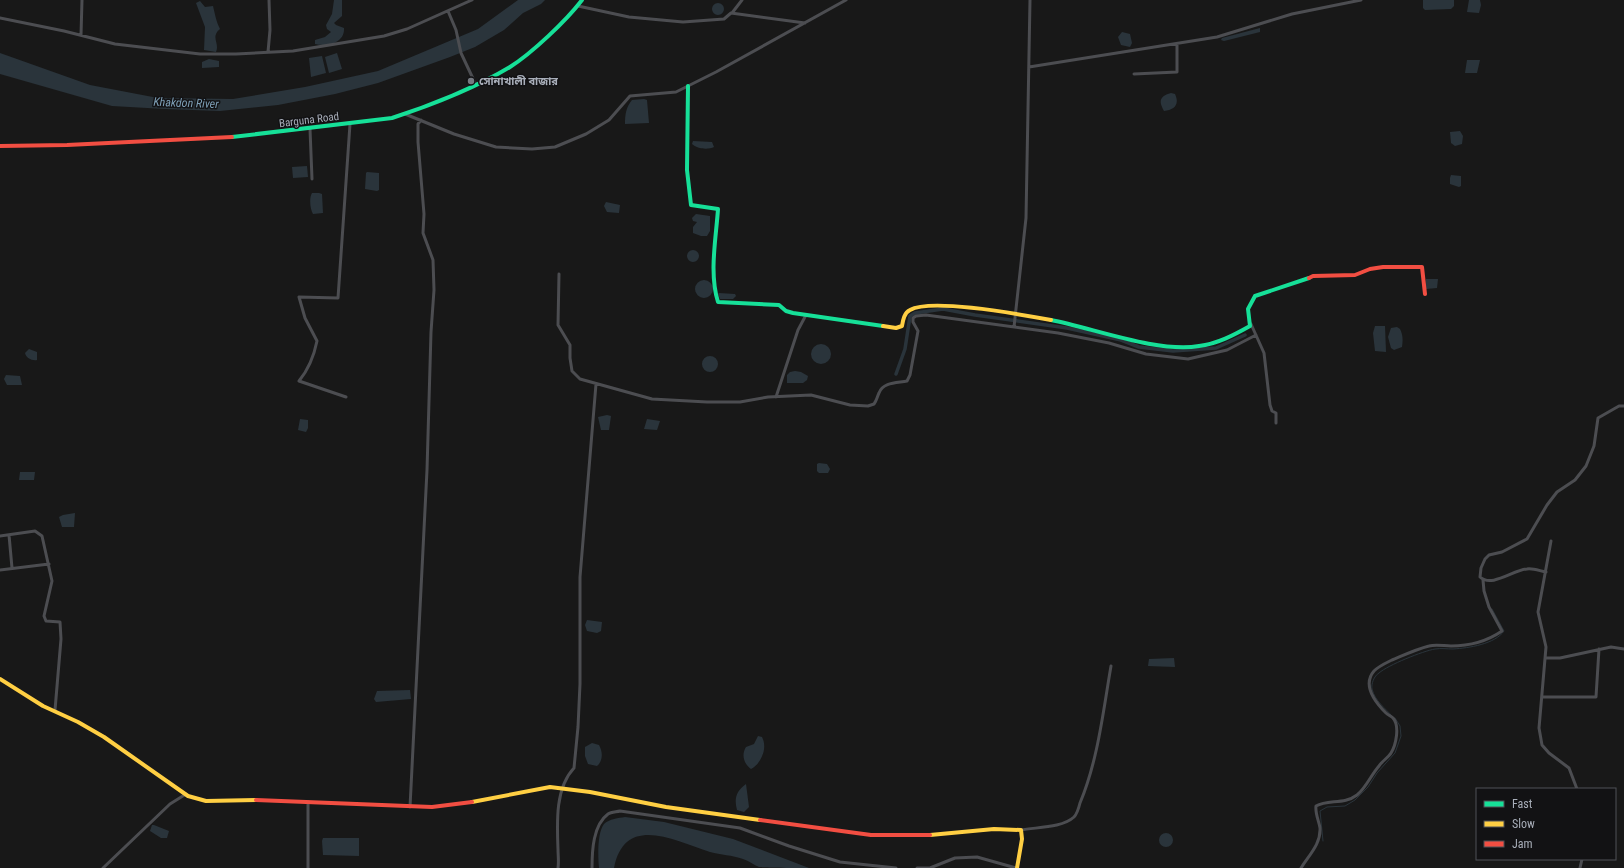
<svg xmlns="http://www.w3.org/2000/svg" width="1624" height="868" font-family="'Roboto Condensed','Noto Sans Bengali',sans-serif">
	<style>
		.water { fill: #2a343b }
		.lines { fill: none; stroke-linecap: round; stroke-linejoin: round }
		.stream { stroke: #2a343b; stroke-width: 1 }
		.canal { stroke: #2a343b; stroke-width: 3.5 }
		.street { stroke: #4c4d51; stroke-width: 3 }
		.fast { stroke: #16e098; stroke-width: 4 }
		.slow { stroke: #ffcf43; stroke-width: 4 }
		.jam { stroke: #f24e42; stroke-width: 4 }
		.poi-dot { fill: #767a81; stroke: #121214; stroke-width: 1.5 }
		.labels { text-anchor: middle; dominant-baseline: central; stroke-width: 3; stroke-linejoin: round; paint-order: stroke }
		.poi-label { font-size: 11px; font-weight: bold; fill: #a8aeb9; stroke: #121214; text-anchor: start }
		.street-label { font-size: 11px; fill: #a8aeb9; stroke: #121214 }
		.water-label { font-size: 12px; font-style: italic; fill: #7e9fb6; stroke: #121214 }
	</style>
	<rect width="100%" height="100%" fill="#181818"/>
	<path class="water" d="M 334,0 L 342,0 L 342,16 L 334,23 L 336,25 L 344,28 C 345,43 327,47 315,44 L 315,40 L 325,37 L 331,32 L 327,29 L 326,25 L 332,14 Z
		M 518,0 L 545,0 L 541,4 L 523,13 L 504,30 L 475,47 L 450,57 L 378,83 L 335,94 L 278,105 L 220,111 L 165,109 L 112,106 L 0,74 L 0,53 L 90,85 L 158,98 L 233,99 L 305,87 L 378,71 L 478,29 Z
		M 1423,0 L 1454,0 L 1454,6 L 1451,9 L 1425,10 L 1423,8 Z
		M 1469,0 L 1480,0 L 1481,5 L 1479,13 L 1467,12 Z
		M 200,1 L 205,7 L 213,6 C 215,14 216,21 220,29 C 210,37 220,43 216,52 L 204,50 L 205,27 L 196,3 Z
		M712 9a6 6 0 1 1 12 0a6 6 0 1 1-12 0Z
		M 1260,28 L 1260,32 L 1224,41 L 1221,40 L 1222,38 Z
		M 1122,32 L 1130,34 L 1132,43 L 1130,47 L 1121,45 L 1118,37 Z
		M 337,53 L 342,69 L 329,73 L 325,57 Z
		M 322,56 L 326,73 L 311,77 L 309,58 Z
		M 209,59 L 219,61 L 219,67 L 202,68 L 202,62 Z
		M 1467,60 L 1480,60 L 1477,73 L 1465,73 Z
		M 1171,93 L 1175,94 C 1180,105 1174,110 1164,111 C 1158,101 1160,96 1171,93 Z
		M 644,99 L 647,100 L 649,123 L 625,124 C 625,115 626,107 632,100 Z
		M 1460,131 L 1463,136 L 1462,144 L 1455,146 L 1451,143 L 1450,132 Z
		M 693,141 L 712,142 L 714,147 C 708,150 697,149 692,144 Z
		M 307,166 L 308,177 L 293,178 L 292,167 Z
		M 367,172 L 379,173 L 379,190 L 377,191 L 365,189 L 366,173 Z
		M 1451,175 L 1461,176 L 1461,186 L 1459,187 L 1450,184 L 1450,178 Z
		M 312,193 L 319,193 L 322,194 L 323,213 L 313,214 C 310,209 309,198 312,193 Z
		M 606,202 L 620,205 L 619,213 L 607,212 L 604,206 Z
		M 696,214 L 710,216 L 710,231 L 707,236 L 701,236 L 693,233 L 693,227 L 697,222 L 693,221 L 692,218 Z
		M687 256a6 6 0 1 1 12 0a6 6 0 1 1-12 0Z
		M 1426,279 L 1438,279 L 1437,288 L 1426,289 Z
		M695 289a9 9 0 1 1 18 0a9 9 0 1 1-18 0Z
		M 719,293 L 735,294 L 736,296 L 733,299 L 720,299 L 718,294 Z
		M 1375,326 L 1385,326 L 1386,352 L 1375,351 L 1373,333 Z
		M 1397,327 L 1400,329 C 1403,335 1403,340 1402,347 L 1394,350 L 1391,348 L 1388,337 L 1391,328 Z
		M811 354a10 10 0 1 1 20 0a10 10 0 1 1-20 0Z
		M 29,349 L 37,352 L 37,360 C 32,361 26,358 25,353 Z
		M702 364a8 8 0 1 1 16 0a8 8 0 1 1-16 0Z
		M 795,371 L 801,372 L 808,376 L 807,380 L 803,383 L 787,383 L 787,375 L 790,372 Z
		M 6,375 L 20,376 L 22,385 L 7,385 L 4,379 Z
		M 607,415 L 611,416 L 609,430 L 601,430 L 598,417 Z
		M 300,419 L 308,420 L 308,428 L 306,432 L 298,430 Z
		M 647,419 L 660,421 L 657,430 L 644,429 Z
		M 819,463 L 827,464 L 830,469 L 828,473 L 819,473 L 817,471 L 817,464 Z
		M 20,472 L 35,472 L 34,480 L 19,480 Z
		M 75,513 L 74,527 L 62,527 L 59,517 L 63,515 Z
		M 587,620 L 602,622 L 601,631 L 597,633 L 587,631 L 585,625 Z
		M 1174,658 L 1175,667 L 1148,666 L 1149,659 Z
		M 410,690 L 411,699 L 376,702 L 374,699 L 377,691 Z
		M 758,736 L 762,737 C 768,748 761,764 751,769 C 744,764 741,755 746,747 L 754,744 Z
		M 592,743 L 599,745 C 603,752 603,761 597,766 L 588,764 L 585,756 L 585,747 Z
		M 746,784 L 749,807 L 744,812 L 737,810 C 734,799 736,791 746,784 Z
		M 625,817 L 664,822 L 733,839 L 809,868 C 799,868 766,868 759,867 C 754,865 749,861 743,859 C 732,855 721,855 710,852 C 675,841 625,813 614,868 L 599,868 C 598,857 597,833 604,824 C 609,819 619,818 625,817 Z
		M 152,825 L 154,825 L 169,831 L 167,838 L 161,838 L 150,831 Z
		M1159 840a7 7 0 1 1 14 0a7 7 0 1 1-14 0Z
		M 323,838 L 359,838 L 359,856 L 323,855 L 322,841 Z"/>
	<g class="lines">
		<path class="stream" d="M 1392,716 C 1385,708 1375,701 1372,689 C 1371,684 1374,676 1379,673 C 1388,665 1423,651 1435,649 C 1441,648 1447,649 1453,649 C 1469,648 1495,644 1504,631 L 1492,609
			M 1323,841 L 1320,811 L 1327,807 L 1345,806 L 1355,800 L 1368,787 L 1377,773 L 1395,753 L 1401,736 L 1400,726 L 1395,718"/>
		<path class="canal" d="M 896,374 L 905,349 L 910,316 L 915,313 L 943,309 L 975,315 L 1067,328 L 1121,340 L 1139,347 L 1173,351 L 1216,348 L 1245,335"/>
		<path class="street" d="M 578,6 L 629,17 L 683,22 L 724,19 L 731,13 L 805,23
			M 448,11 L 456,30 L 461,53 L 476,85
			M 732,13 L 742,0
			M 0,18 L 64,31 L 115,44 L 200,54 L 236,54 L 293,51 L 384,36 L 407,29 L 472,0
			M 81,35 L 82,0
			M 268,52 L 270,30 L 269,0
			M 1029,67 L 1217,37 L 1292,14 L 1361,0
			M 1134,74 L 1177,72 L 1177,44
			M 405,114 L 454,134 L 496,147 L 532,149 L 555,147 L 586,134 L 609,120 L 630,96 L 676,92 L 716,72 L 846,0
			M 310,129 L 312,179
			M 559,274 L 558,325 L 570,345 L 570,358 L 572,371 L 580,379 L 652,399 L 707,402 L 740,402 L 768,397 L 811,395 L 850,405 L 868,406 L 874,404 C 877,400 877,397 879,393 C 883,382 897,383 907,381 L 910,375 L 918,331 L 913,322 L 913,318 L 916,316 L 926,315 L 1058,333 L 1109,343 L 1146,354 L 1188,359 L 1227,350 L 1256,335
			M 1251,324 L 1264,353 L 1270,405 L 1272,411 L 1276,413 L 1276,423
			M 1014,327 L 1026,218 L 1030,0
			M 346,397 L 299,381 C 308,370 314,356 317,341 L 305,318 L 299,297 L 338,298 L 350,124
			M 776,397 L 798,330 L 806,315
			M 9,535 L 12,568
			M 0,536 L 35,531 L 42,536 L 52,581 L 44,616 L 46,621 L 60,622 L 61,639 L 55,710
			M 1551,541 L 1538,612 L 1546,647 L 1539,728 L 1542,745 L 1549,753 L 1569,768 L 1577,789
			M 0,570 L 49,564
			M 1546,572 C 1540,571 1533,568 1527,569 C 1513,570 1492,588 1480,577 L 1481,568 L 1485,559 L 1489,555 L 1502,552 L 1527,539 L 1547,505 L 1557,492 L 1575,480 L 1586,466 L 1594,446 L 1598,418 L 1619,406 L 1624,406
			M 1545,658 L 1560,658 L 1611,647 L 1624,649
			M 1542,697 L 1596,697 L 1599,649
			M 308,802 L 308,868
			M 410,807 L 427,470 L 431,332 L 434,290 L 433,260 L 423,233 L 424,214 L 418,142 L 418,124 L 421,120
			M 1021,830 C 1037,827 1062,828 1074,817 C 1077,814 1079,807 1080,803 C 1098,760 1103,712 1111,666
			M 103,868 L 170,804 L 186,794
			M 558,868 C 559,861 558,856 558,849 C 557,823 555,788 574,768 L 578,727 L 580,684 L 580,577 L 596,384
			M 592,868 C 592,851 593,825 608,814 C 611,812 616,812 620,811 L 740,828 L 789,846 L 840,862 L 896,868
			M 917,868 L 930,868 L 955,858 L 977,857 L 1016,868
			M 1301,868 C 1309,855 1321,844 1320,828 C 1319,821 1315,814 1316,806 C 1328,799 1344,805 1357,795 C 1366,788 1371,775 1379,766 C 1382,761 1388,758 1391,753 C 1396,745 1400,726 1393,718 C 1391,716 1388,715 1386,713 C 1375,702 1362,685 1374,671 C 1379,666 1386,663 1392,660 C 1404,655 1417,649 1429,646 C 1436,644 1444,646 1451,646 C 1470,646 1486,642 1502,631 L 1489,607 L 1484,591 L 1483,580
			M 1580,868 L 1582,859"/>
		<path class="fast" d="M 688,86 L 687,170 L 691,205 L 718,209 C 716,239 709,273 718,302 L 779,305 L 786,311 L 793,313 L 883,326
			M 232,137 L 392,118 C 429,106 477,87 510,67 C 532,53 566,21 582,0
			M 1051,320 C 1093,328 1157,353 1199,346 C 1217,344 1234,335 1250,326 L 1248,309 L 1255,296 L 1309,278"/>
		<path class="slow" d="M 883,326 L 896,328 L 902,326 C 903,320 904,313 910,310 C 931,298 1024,315 1051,320
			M 0,679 L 43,706 L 78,722 L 104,737 L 188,796 L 206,801 L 256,800
			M 472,802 L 550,787 L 590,792 L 666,807 L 760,820
			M 930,835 L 994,829 L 1021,830 L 1022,839 L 1017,868"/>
		<path class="jam" d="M 0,146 L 67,145 L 232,137
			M 1309,278 L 1313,276 L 1355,275 L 1370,269 L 1383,267 L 1422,267 L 1425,294
			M 256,800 L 432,807 L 472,802
			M 760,820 L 871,835 L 930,835"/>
	</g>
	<circle class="poi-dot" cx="471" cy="81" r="4"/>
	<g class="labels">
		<g class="poi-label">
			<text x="479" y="81">সোনাখালী বাজার</text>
		</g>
		<g class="street-label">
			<text transform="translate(309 120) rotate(-7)">Barguna Road</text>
		</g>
		<g class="water-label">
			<text transform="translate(186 103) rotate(2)">Khakdon River</text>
		</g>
	</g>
	<rect x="1476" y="788" width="140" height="72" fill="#121214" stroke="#4e5056"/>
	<rect x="1484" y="801" width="20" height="6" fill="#16e098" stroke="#4e5056"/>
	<text x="1512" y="808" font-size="12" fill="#a8aeb9">Fast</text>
	<rect x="1484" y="821" width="20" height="6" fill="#ffcf43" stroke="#4e5056"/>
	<text x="1512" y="828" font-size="12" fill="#a8aeb9">Slow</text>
	<rect x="1484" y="841" width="20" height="6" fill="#f24e42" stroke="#4e5056"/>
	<text x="1512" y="848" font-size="12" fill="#a8aeb9">Jam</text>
</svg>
